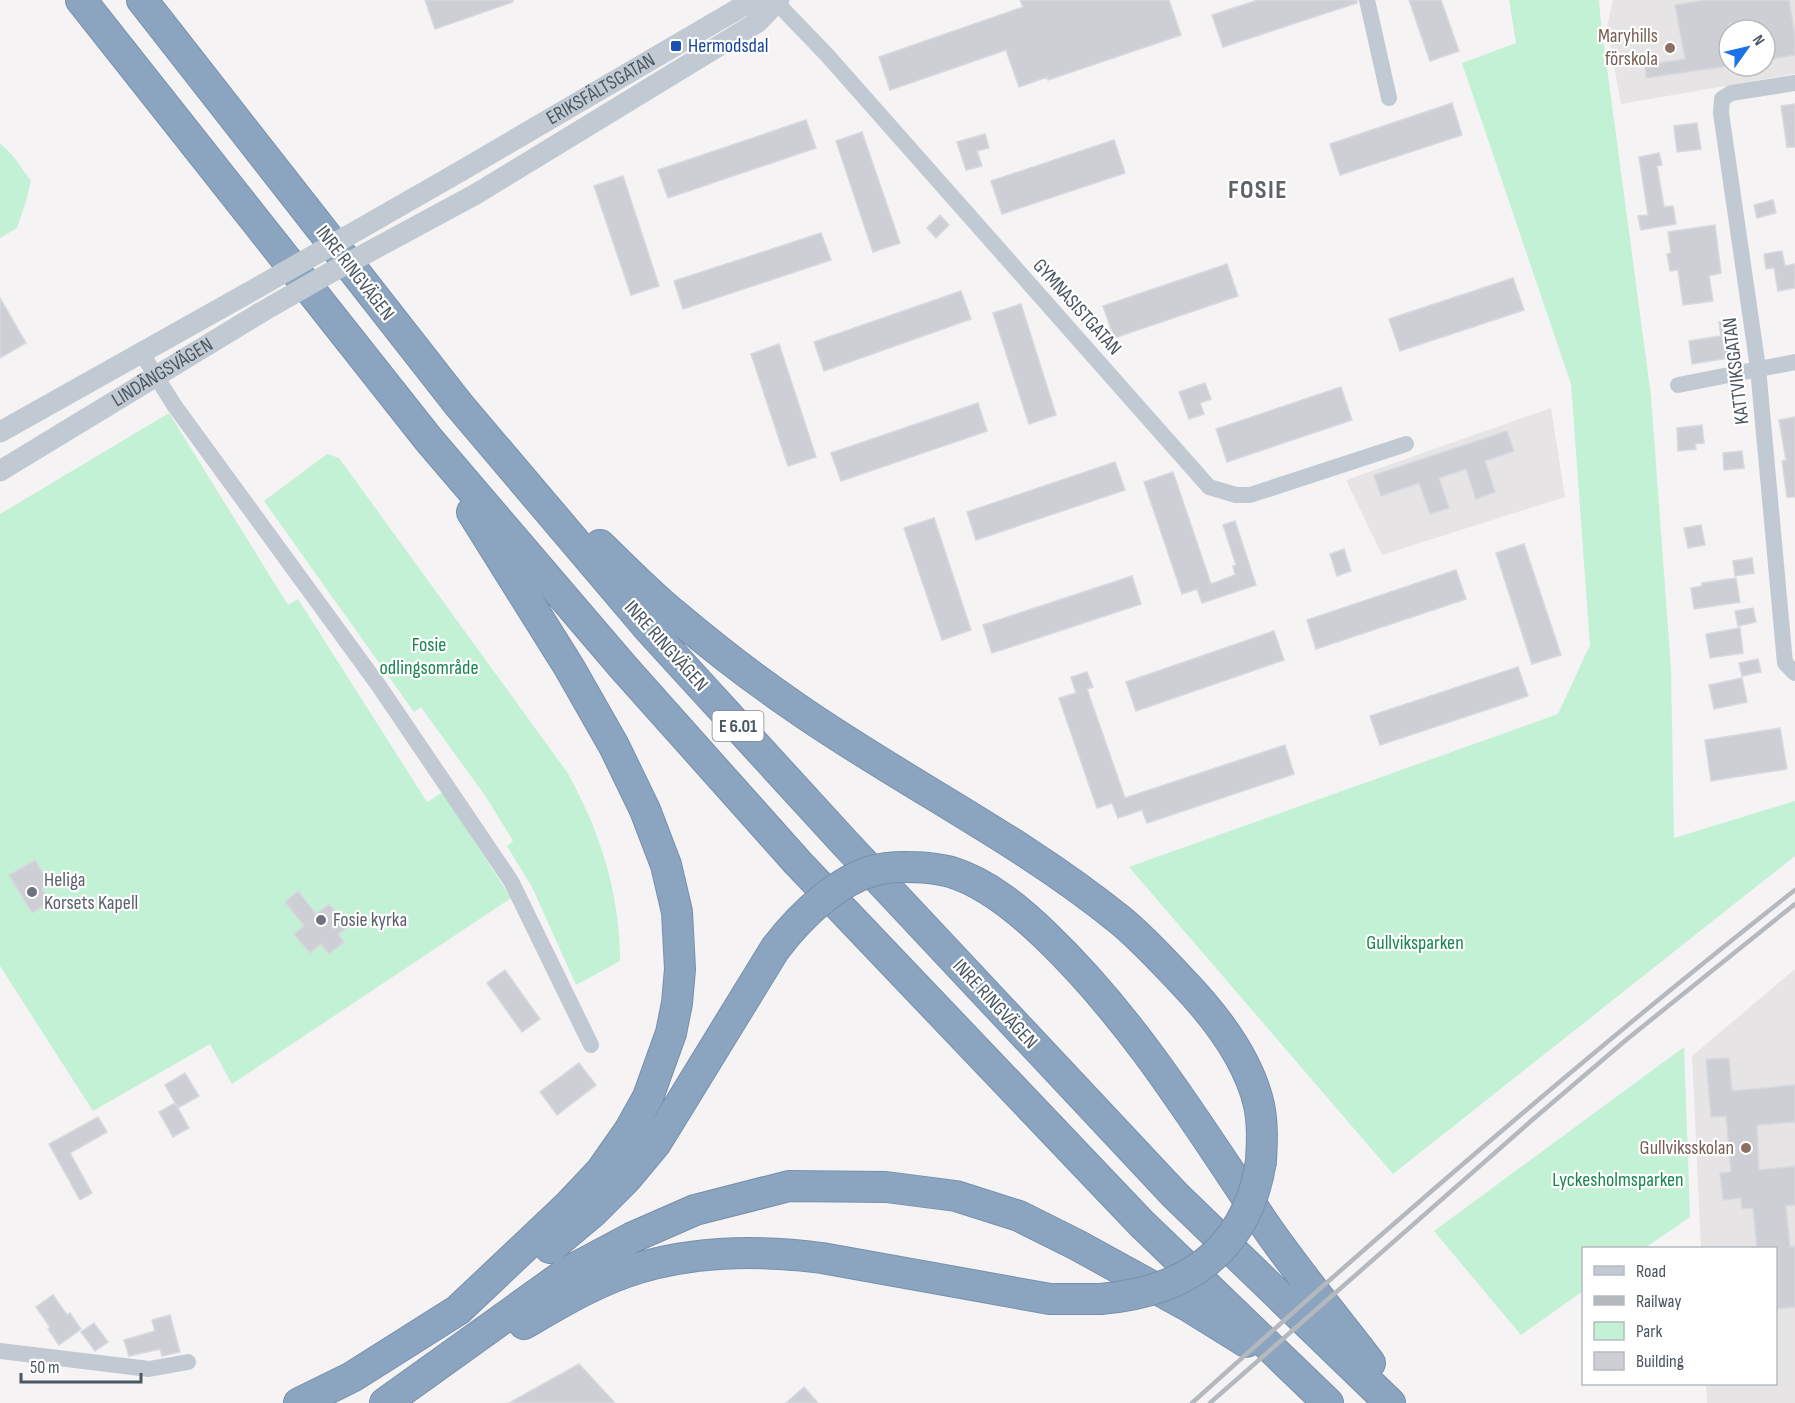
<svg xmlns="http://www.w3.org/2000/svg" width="1795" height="1403" font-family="'Sofia Sans Condensed',sans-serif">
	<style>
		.education { fill: #e6e4e5; fill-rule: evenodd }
		.green { fill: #c3f1d5 }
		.building { fill: #cdcfd5; stroke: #d7d9de; stroke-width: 1.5 }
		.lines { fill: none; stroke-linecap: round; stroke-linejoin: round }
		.motorway-casing { stroke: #7690ad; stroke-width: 32 }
		.minor { stroke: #c1cad2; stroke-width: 16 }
		.tertiary { stroke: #c1cad2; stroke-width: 21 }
		.motorway { stroke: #8ba5c1; stroke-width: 30 }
		.rail { stroke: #b5b8bd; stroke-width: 4.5 }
		.motorway-bridge-casing { stroke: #7690ad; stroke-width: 32; stroke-linecap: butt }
		.tertiary-bridge { stroke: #c1cad2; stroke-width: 21 }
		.motorway-bridge { stroke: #8ba5c1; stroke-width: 30 }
		.transit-dot { fill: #1a4fb4; stroke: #fff; stroke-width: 2 }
		.education-dot { fill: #8d6e63; stroke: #fff; stroke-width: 2 }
		.worship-dot { fill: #6b7280; stroke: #fff; stroke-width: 2 }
		.labels { text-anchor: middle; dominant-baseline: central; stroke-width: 4.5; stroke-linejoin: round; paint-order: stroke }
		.shield { fill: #fff; stroke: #808990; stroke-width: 1.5 }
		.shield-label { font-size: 18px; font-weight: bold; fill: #4a5661 }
		.education-label { font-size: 20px; fill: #785e54; stroke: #fff; text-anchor: end }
		.transit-label { font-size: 20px; fill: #164399; stroke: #fff; text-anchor: start }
		.street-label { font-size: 20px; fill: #4a5661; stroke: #fff }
		.park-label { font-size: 20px; fill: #17864f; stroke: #fff }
		.worship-label { font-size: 20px; fill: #5b616d; stroke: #fff; text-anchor: start }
		.district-label { font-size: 26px; font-weight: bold; letter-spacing: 1.5px; fill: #5f6368; stroke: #fff }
	</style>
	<rect width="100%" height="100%" fill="#f5f3f3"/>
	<path class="education" d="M 1613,0 L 1795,0 L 1795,74 L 1621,104 L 1607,27 ZM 1729,30 L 1765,30 L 1765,66 L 1729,66 Z
		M 1551,408 L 1565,497 L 1382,555 L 1346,480 Z
		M 1795,969 L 1795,1403 L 1707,1403 L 1706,1384 L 1776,1384 L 1776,1248 L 1701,1248 L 1692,1056 Z"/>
	<path class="green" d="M 1509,0 L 1599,0 L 1601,23 L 1651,396 L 1671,669 L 1674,838 L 1795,801 L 1795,856 L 1393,1174 L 1129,867 L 1558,714 L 1590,645 L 1571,384 L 1462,63 L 1516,43 Z
		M 0,143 L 13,156 L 31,181 L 27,198 L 17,228 L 0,238 Z
		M 169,413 L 288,605 L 298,599 L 427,802 L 443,792 L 511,898 L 232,1084 L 210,1044 L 93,1111 L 0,966 L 0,514 Z
		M 327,454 L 339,458 L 567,772 C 600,831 620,893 620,961 L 576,985 L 532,887 L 507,846 L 513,841 L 486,797 L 421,707 L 414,712 L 264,501 Z
		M 1684,1047 L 1690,1217 L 1645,1248 L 1584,1248 L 1583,1291 L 1521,1335 L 1434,1231 Z"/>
	<path class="building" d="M 425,0 L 513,0 L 513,2 L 435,29 Z
		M 1020,0 L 1169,0 L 1181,35 L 1048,80 L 1047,77 L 1019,87 L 1006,50 L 890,90 L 879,57 L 1023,7 Z
		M 1258,0 L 1357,0 L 1357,3 L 1223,47 L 1212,15 Z
		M 1409,0 L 1441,0 L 1459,51 L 1430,61 Z
		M 1705,0 L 1789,0 L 1795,36 L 1795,55 L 1765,60 L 1765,30 L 1755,30 L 1753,20 L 1729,24 L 1729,66 L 1646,78 L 1645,65 L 1685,59 L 1675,5 Z
		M 1452,103 L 1462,135 L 1340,175 L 1330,144 Z
		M 1795,104 L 1795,147 L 1787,147 L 1781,106 Z
		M 806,120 L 816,148 L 668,198 L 658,170 Z
		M 1697,123 L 1701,149 L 1677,152 L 1674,126 Z
		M 862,132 L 900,243 L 873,252 L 836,141 Z
		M 985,134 L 989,148 L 977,151 L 982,166 L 966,170 L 957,142 Z
		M 1114,140 L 1125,173 L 1002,214 L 991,181 Z
		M 1659,153 L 1662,165 L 1657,166 L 1664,207 L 1673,206 L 1676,224 L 1641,230 L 1638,216 L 1648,215 L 1639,157 Z
		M 623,176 L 659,286 L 631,295 L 594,186 Z
		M 1773,200 L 1776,213 L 1757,218 L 1754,205 Z
		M 940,215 L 949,225 L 936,238 L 927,228 Z
		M 1715,225 L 1721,273 L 1709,276 L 1713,301 L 1683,305 L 1678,270 L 1670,271 L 1667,254 L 1671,253 L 1668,232 Z
		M 821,233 L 831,260 L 683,309 L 674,281 Z
		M 1782,251 L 1785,266 L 1795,264 L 1795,288 L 1778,291 L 1774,268 L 1766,269 L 1764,254 Z
		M 1227,264 L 1238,296 L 1114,338 L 1103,306 Z
		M 1513,278 L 1524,310 L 1400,351 L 1389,319 Z
		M 961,291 L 971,319 L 824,371 L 814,342 Z
		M 0,298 L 26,343 L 0,358 Z
		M 1021,304 L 1056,415 L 1029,424 L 993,313 Z
		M 1734,320 L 1736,336 L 1733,336 L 1736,357 L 1692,364 L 1689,341 L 1721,336 L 1719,322 Z
		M 779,344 L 816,457 L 788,466 L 751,354 Z
		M 1205,383 L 1211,399 L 1200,403 L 1204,414 L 1189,419 L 1179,392 Z
		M 1341,387 L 1352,420 L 1227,462 L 1216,429 Z
		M 978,403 L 987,431 L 841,481 L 831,453 Z
		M 1795,417 L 1795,497 L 1787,497 L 1782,461 L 1786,460 L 1779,420 Z
		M 1702,425 L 1704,443 L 1695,444 L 1696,449 L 1678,451 L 1677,428 Z
		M 1507,431 L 1514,451 L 1485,461 L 1495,492 L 1476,499 L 1466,469 L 1439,478 L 1449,508 L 1430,514 L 1419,483 L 1381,496 L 1374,475 Z
		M 1742,451 L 1744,468 L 1724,470 L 1723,453 Z
		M 1115,462 L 1125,490 L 976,540 L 967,512 Z
		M 1173,472 L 1211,584 L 1235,575 L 1233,566 L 1236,565 L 1223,525 L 1235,521 L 1256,585 L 1202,603 L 1197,589 L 1182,594 L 1144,482 Z
		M 934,518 L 971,630 L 942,640 L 904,528 Z
		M 1701,525 L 1705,545 L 1688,548 L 1684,528 Z
		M 1524,544 L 1561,655 L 1532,664 L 1496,553 Z
		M 1344,549 L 1351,571 L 1337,576 L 1330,554 Z
		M 1752,558 L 1754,573 L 1735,576 L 1733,561 Z
		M 1456,570 L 1466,599 L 1316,649 L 1307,620 Z
		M 1132,576 L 1141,604 L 992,653 L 983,625 Z
		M 1736,578 L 1740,602 L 1694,609 L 1691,588 L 1702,586 L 1702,583 Z
		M 1753,608 L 1756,622 L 1738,626 L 1735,611 Z
		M 1740,628 L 1743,653 L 1710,658 L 1706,634 Z
		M 1274,631 L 1284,660 L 1136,711 L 1126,682 Z
		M 1758,659 L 1761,672 L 1742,676 L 1739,663 Z
		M 1518,667 L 1528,696 L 1380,745 L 1370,716 Z
		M 1087,672 L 1093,687 L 1087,689 L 1125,798 L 1285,745 L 1294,774 L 1147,823 L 1142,810 L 1118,818 L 1112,803 L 1097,808 L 1059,698 L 1076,693 L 1071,677 Z
		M 1742,678 L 1747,702 L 1714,709 L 1709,685 Z
		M 1780,728 L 1787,769 L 1711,781 L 1705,740 Z
		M 35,860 L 50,884 L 42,889 L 46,896 L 44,897 L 45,905 L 32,913 L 9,875 Z
		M 298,891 L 316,914 L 329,904 L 348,927 L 338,934 L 344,942 L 329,954 L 321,944 L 310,953 L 294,934 L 304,926 L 285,902 Z
		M 505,970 L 540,1019 L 522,1032 L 487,983 Z
		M 1729,1058 L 1732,1091 L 1795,1085 L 1795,1122 L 1757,1125 L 1759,1170 L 1795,1166 L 1795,1205 L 1786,1206 L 1790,1247 L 1795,1246 L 1795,1307 L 1776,1309 L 1776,1248 L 1757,1248 L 1753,1208 L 1742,1209 L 1741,1198 L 1723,1200 L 1720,1173 L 1731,1172 L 1726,1116 L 1711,1117 L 1706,1059 Z
		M 579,1063 L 596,1085 L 557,1115 L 540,1092 Z
		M 185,1073 L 199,1096 L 178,1108 L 165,1085 Z
		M 175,1103 L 189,1128 L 173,1137 L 159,1112 Z
		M 98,1117 L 107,1132 L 70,1153 L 92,1193 L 80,1200 L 49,1144 Z
		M 53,1295 L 67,1315 L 70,1313 L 81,1329 L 59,1345 L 48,1329 L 50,1327 L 36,1307 Z
		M 170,1315 L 180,1352 L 162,1356 L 160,1349 L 129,1356 L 124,1340 L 155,1331 L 152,1320 Z
		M 94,1323 L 108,1342 L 95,1351 L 81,1332 Z
		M 579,1364 L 615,1403 L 509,1403 Z
		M 804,1387 L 818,1403 L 786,1403 Z"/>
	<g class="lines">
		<g class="motorway-casing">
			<path id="motorway" d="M 81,0 L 429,440 L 624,668 L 798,863 L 1141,1223 L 1328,1403
				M 142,0 L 459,405 L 649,629 L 843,841 L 1175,1195 L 1390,1403
				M 600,545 C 625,569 649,594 676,616 C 714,648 754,679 795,707 C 901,781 1019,838 1120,920 C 1142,938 1161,959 1180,979 C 1214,1014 1248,1057 1259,1105 C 1263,1124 1262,1142 1261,1161
				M 929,868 C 936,869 944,870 951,872 C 987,883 1019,910 1045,935 C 1134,1020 1197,1124 1265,1225 C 1298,1273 1335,1317 1370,1363
				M 550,1248 L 593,1212 L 626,1179 L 656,1143 L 775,949
				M 524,1324 C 560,1303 598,1280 639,1268 C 699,1250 760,1250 822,1258 L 1050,1299 L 1100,1299
				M 299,1403 L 352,1377 L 458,1310 L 567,1207 L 601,1171 L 629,1131 L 648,1097 L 671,1033 L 677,1003 L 680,969 L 677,912 L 666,865 L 645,810 L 614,746 L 569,667 L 472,512
				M 385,1403 L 569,1271 L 631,1238 L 695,1210 L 789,1186 L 886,1187 L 956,1196 L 1019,1216 L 1077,1245 L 1188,1306 L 1246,1342"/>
		</g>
		<path class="minor" d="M 774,0 L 827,55 L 1209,487 L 1236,495 L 1250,495 L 1406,444
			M 1367,0 L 1389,98
			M 1795,83 L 1731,93 L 1722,99 L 1721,113 L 1758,368 L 1785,663 L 1795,673
			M 141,352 L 174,405 L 379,686 L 511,881 L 591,1045
			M 1678,385 L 1795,362
			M 0,1351 L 149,1369 L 188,1362"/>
		<g class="tertiary">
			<path id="s1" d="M 461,171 L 743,6 L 776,2"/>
			<path d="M 476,194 L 758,22 L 779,0"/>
			<path d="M 0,432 L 248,293"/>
			<path id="s2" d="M 0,471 L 260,313"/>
		</g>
		<use href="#motorway" class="motorway"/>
		<path class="rail" d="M 1192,1403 C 1388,1226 1588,1053 1795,890
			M 1210,1403 L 1531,1121 L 1626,1040 L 1795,904"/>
		<g class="motorway-bridge-casing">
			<path id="motorway-bridge" d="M 775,949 C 800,916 843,873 887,868 C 901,866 915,867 929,868
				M 1100,1299 C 1187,1292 1247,1250 1261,1161"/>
		</g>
		<path class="tertiary-bridge" d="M 248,293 L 461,171
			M 260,313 L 326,275 L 476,194"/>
		<use href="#motorway-bridge" class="motorway-bridge"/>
	</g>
	<rect class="transit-dot" x="670" y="40" width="12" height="12" rx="3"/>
	<g class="education-dot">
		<circle cx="1670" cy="48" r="6"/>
		<circle cx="1746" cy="1148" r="6"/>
	</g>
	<g class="worship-dot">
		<circle cx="32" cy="892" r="6"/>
		<circle cx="321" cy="920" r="6"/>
	</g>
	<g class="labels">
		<rect class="shield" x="712.5" y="711" width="51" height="30" rx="4.5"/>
		<g class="shield-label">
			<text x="738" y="726">E 6.01</text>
		</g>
		<g class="education-label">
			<text x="1658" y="36">Maryhills<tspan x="1658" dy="23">förskola</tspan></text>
			<text x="1734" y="1148">Gullviksskolan</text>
		</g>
		<g class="transit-label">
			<text x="688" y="46">Hermodsdal</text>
		</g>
		<g class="street-label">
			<text stroke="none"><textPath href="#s1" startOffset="162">ERIKSFÄLTSGATAN</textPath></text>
			<text transform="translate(355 273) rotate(52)">INRE RINGVÄGEN</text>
			<text transform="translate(1077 307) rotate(48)">GYMNASISTGATAN</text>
			<text transform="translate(1736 371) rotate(-97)">KATTVIKSGATAN</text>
			<text stroke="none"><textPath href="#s2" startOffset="190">LINDÄNGSVÄGEN</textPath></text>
			<text transform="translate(666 646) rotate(48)">INRE RINGVÄGEN</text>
			<text transform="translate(995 1004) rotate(47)">INRE RINGVÄGEN</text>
		</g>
		<g class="park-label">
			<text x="429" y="645">Fosie<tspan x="429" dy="23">odlingsområde</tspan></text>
			<text x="1415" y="943">Gullviksparken</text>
			<text x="1618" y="1180">Lyckesholmsparken</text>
		</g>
		<g class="worship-label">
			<text x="44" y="880">Heliga<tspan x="44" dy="23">Korsets Kapell</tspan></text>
			<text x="333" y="920">Fosie kyrka</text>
		</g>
		<g class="district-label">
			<text x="1258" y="190">FOSIE</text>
		</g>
	</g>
	<rect x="1582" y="1247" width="195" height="138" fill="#ffffff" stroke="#b7bbc0" stroke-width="1.5"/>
	<rect x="1594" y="1266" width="30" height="9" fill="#c1cad2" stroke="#b7bbc0" stroke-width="1.5"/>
	<text x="1636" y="1277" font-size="18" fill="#4a5661">Road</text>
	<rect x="1594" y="1296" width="30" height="9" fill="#b5b8bd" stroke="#b7bbc0" stroke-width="1.5"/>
	<text x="1636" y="1307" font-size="18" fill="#4a5661">Railway</text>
	<rect x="1594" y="1322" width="30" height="18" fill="#c3f1d5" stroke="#b7bbc0" stroke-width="1.5"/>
	<text x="1636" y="1337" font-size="18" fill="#4a5661">Park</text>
	<rect x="1594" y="1352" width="30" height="18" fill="#cdcfd5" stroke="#b7bbc0" stroke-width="1.5"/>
	<text x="1636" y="1367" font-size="18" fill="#4a5661">Building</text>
	<g transform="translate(1747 48) rotate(56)"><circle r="28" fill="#ffffff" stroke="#b7bbc0" stroke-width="1.5"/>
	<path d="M0-4.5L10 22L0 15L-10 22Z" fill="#1a73e8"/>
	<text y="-9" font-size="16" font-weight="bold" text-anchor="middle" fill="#4a5661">N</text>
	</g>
	<path d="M21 1373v9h120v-9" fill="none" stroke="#4a5661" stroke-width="3"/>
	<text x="30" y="1373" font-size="18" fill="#4a5661" stroke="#ffffff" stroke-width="4.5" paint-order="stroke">50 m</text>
</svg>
